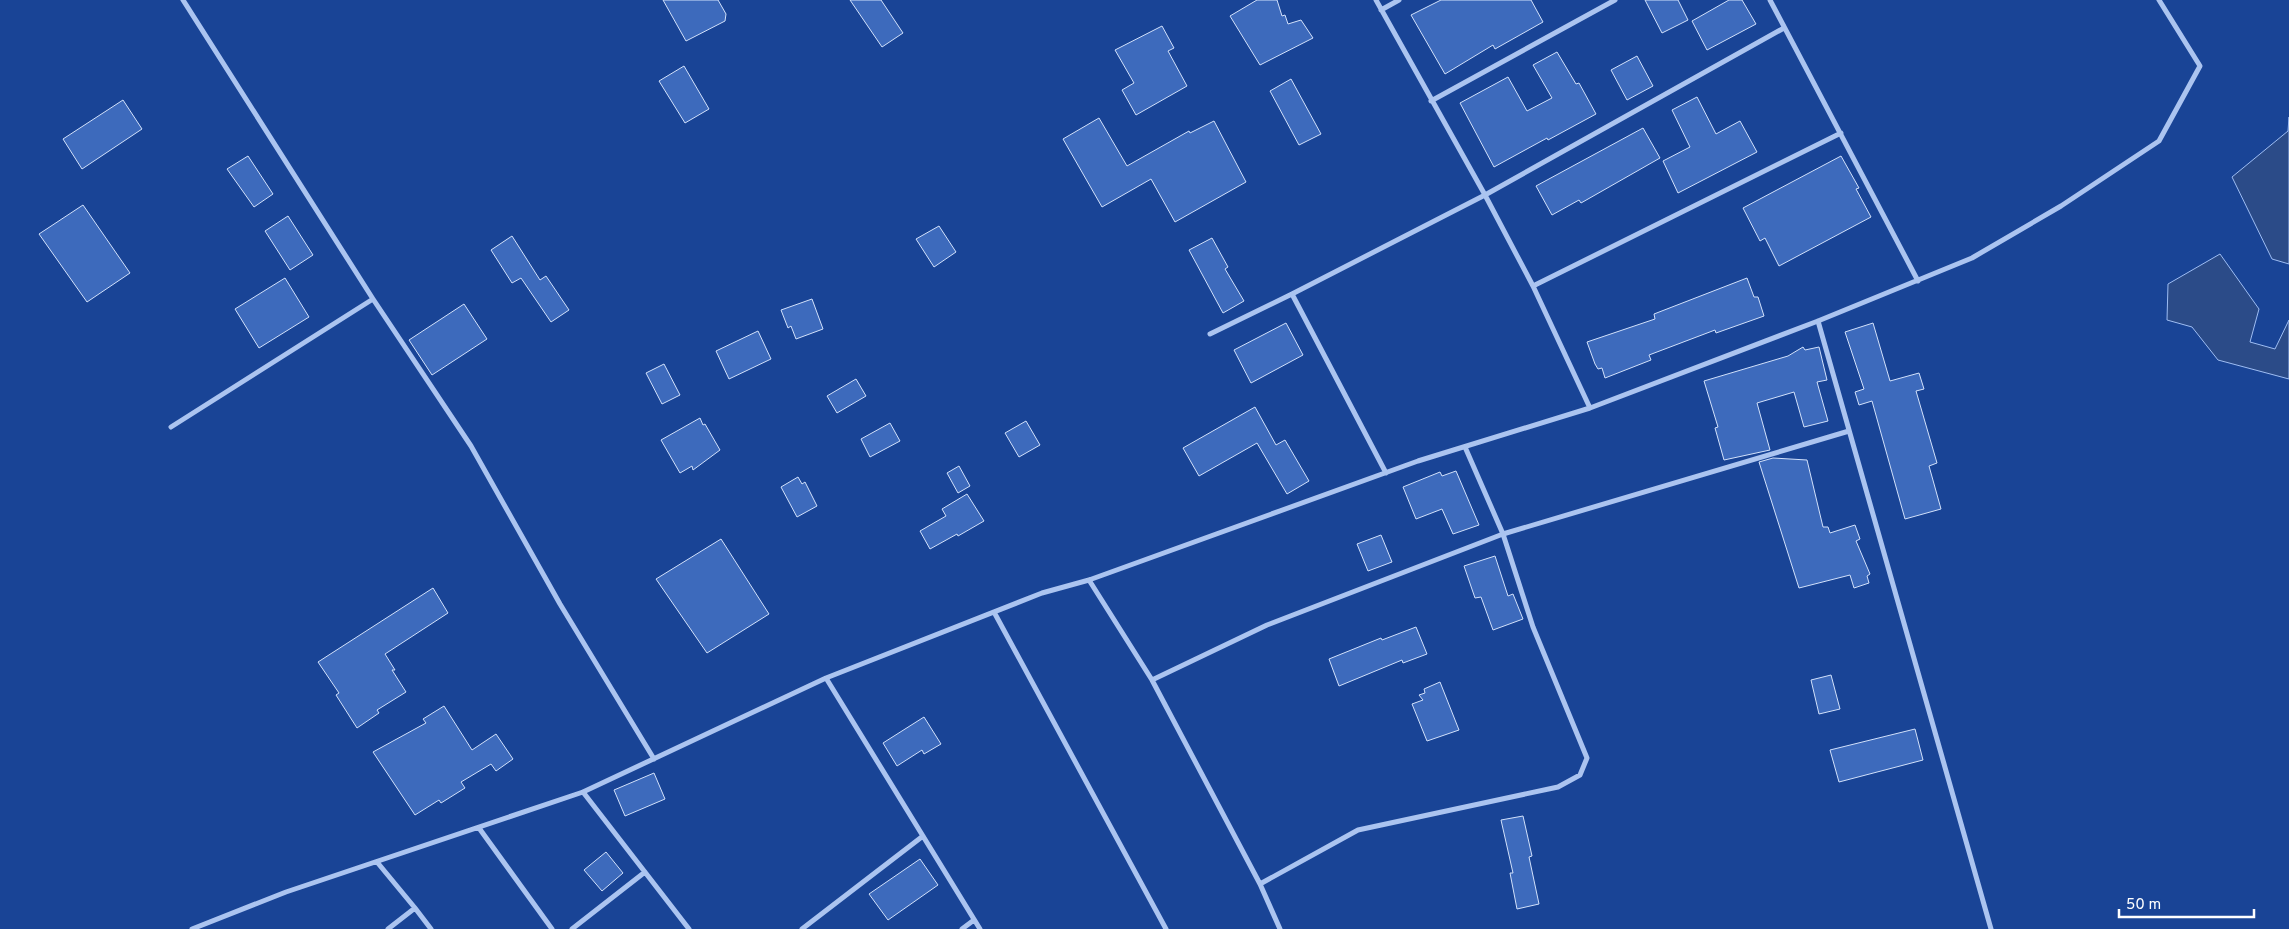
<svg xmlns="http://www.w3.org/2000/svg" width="2289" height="929" font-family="Overpass,sans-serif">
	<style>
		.water { fill: #2b4b88; stroke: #9ebdf3 }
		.building { fill: #3d6abc; stroke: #d2e1fb }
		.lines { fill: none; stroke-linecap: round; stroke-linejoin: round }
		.minor { stroke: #abc4f0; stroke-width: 5 }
	</style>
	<rect width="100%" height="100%" fill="#194496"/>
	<path class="water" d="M 2289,117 L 2289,264 L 2272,259 L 2232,177 L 2288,131 Z
		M 2220,254 L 2259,309 L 2250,342 L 2275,349 L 2289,320 L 2289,379 L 2218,360 L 2192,327 L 2167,320 L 2168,284 Z"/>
	<path class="building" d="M 663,0 L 718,0 L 726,14 L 725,21 L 686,41 Z
		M 850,0 L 881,0 L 903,33 L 882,47 Z
		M 1257,0 L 1277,0 L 1282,16 L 1285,15 L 1288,24 L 1301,20 L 1313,38 L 1260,65 L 1230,16 Z
		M 1441,0 L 1531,0 L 1543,22 L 1495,49 L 1493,45 L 1445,74 L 1411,15 Z
		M 1645,0 L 1678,0 L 1688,20 L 1662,33 Z
		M 1729,0 L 1742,0 L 1756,24 L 1707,50 L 1692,21 Z
		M 1162,26 L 1174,48 L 1168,51 L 1187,86 L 1136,115 L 1122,90 L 1134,83 L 1115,50 Z
		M 1557,52 L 1576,84 L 1579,83 L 1596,114 L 1548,140 L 1547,138 L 1494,167 L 1460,103 L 1508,77 L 1527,111 L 1552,98 L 1533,65 Z
		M 1637,56 L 1653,86 L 1627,100 L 1611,70 Z
		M 684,66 L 709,109 L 685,123 L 659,81 Z
		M 1291,79 L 1321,134 L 1299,145 L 1270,91 Z
		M 1697,97 L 1716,134 L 1740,121 L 1757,152 L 1678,193 L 1663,161 L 1690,147 L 1672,110 Z
		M 123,100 L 142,129 L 82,169 L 63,139 Z
		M 1099,118 L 1127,166 L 1189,131 L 1190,133 L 1214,121 L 1246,182 L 1175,222 L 1151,179 L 1102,207 L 1063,139 Z
		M 1643,128 L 1660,158 L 1581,203 L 1579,200 L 1552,215 L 1536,186 Z
		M 248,156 L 273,194 L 254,207 L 227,169 Z
		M 1841,156 L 1859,188 L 1856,189 L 1871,217 L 1779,266 L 1765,238 L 1760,241 L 1743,208 Z
		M 83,205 L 130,273 L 87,302 L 39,234 Z
		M 288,216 L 313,255 L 290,270 L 265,231 Z
		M 939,226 L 956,252 L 934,267 L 916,239 Z
		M 512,236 L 540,280 L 546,276 L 569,310 L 551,322 L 521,278 L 512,283 L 491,250 Z
		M 1212,238 L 1228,267 L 1225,269 L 1244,301 L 1223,313 L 1189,250 Z
		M 285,278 L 309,317 L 259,348 L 235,309 Z
		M 1747,278 L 1754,297 L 1758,297 L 1764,316 L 1716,333 L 1715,330 L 1649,355 L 1651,360 L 1605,378 L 1602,368 L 1598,369 L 1595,364 L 1587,342 L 1655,319 L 1654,314 Z
		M 812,299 L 823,329 L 796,339 L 791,326 L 788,328 L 781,310 Z
		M 464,304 L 487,339 L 432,375 L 409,340 Z
		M 1286,323 L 1303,355 L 1251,383 L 1234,350 Z
		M 1873,323 L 1890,381 L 1919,373 L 1924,389 L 1916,391 L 1937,463 L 1929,466 L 1941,509 L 1905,519 L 1872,401 L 1859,405 L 1855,392 L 1864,389 L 1845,332 Z
		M 758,331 L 771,359 L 729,379 L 716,351 Z
		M 1803,347 L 1805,350 L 1819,347 L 1827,380 L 1817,382 L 1828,421 L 1804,427 L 1794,392 L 1757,403 L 1770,450 L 1724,460 L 1715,428 L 1718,427 L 1704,381 L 1788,356 Z
		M 664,364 L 680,395 L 662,404 L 646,373 Z
		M 856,379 L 866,396 L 837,413 L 827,396 Z
		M 1255,407 L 1276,445 L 1285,440 L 1309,481 L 1287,494 L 1257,443 L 1199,476 L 1183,448 Z
		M 700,418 L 703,425 L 705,424 L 720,450 L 693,470 L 692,466 L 680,473 L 661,440 Z
		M 1026,421 L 1040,445 L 1019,457 L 1005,433 Z
		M 890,423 L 900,441 L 870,457 L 861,439 Z
		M 1773,458 L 1807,460 L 1823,527 L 1828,527 L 1830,533 L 1855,525 L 1860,539 L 1856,541 L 1870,574 L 1867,576 L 1869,583 L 1854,588 L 1850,575 L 1799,588 L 1759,462 Z
		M 959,466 L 970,486 L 958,493 L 947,473 Z
		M 1456,471 L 1479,525 L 1453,534 L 1442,509 L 1416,519 L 1403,487 L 1440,472 L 1442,476 Z
		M 798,477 L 802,484 L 805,482 L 817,506 L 797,517 L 781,487 Z
		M 967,494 L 984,521 L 958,536 L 957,534 L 930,549 L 920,531 L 946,516 L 942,509 Z
		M 1381,535 L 1392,562 L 1368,571 L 1357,544 Z
		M 721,539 L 769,614 L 707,653 L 656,579 Z
		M 1495,556 L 1508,596 L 1513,594 L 1523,619 L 1493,630 L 1481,597 L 1475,598 L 1464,566 Z
		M 433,588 L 448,613 L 385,654 L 395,670 L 392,670 L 406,692 L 377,710 L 379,713 L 357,728 L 336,695 L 339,693 L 318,662 Z
		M 1416,627 L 1427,654 L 1403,663 L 1402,660 L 1339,686 L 1329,659 L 1381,638 L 1382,640 Z
		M 1831,675 L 1840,709 L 1819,714 L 1811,680 Z
		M 1440,682 L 1459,730 L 1427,741 L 1412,704 L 1423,700 L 1419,695 L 1425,693 L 1424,689 Z
		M 444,706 L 472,750 L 496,734 L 513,759 L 496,771 L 491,764 L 461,782 L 465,788 L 441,803 L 439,800 L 415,815 L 373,752 L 426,723 L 423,719 Z
		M 924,717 L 941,744 L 924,754 L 922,750 L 897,766 L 883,743 Z
		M 1915,729 L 1923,760 L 1839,782 L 1830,750 Z
		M 654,773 L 665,799 L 625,816 L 614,790 Z
		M 1523,816 L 1532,856 L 1529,857 L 1539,904 L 1517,909 L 1510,873 L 1513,873 L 1501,820 Z
		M 606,852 L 623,873 L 602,891 L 584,870 Z
		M 920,859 L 938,885 L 888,920 L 869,894 Z"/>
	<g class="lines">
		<path class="minor" d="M 183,0 L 373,299 L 471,446 L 560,604 L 654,759
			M 1376,0 L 1485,195 L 1533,286 L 1590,408
			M 1770,0 L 1918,281
			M 1381,10 L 1399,0
			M 1431,101 L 1615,0
			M 1533,286 L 1841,133
			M 1818,321 L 1991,929
			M 1210,334 L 1292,294
			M 171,427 L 373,299
			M 1386,473 L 1292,294 L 1485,195 L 1784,28
			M 1089,580 L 1152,680 L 1260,884 L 1280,929
			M 994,612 L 1166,929
			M 826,678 L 1042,593 L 1089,580 L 1418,461 L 1590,408 L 1818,321 L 1972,258 L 2061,206 L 2159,141 L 2200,66 L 2159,0
			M 1152,680 L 1267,625 L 1503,534 L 1849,431
			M 583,792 L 689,929
			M 479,828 L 552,929
			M 377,862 L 415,908 L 388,929
			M 1260,884 L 1358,830 L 1558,787 L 1580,775 L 1587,758 L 1533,627 L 1503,534 L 1465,447
			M 415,908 L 431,929
			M 192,929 L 286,892 L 583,792 L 826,678 L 980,929
			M 572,929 L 645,872
			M 802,929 L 923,836
			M 962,929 L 974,920"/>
	</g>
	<path d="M2119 909v8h135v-8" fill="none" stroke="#ffffff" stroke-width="2.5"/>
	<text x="2126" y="909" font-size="15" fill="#ffffff" stroke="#194496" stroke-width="4" paint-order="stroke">50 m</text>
</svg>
